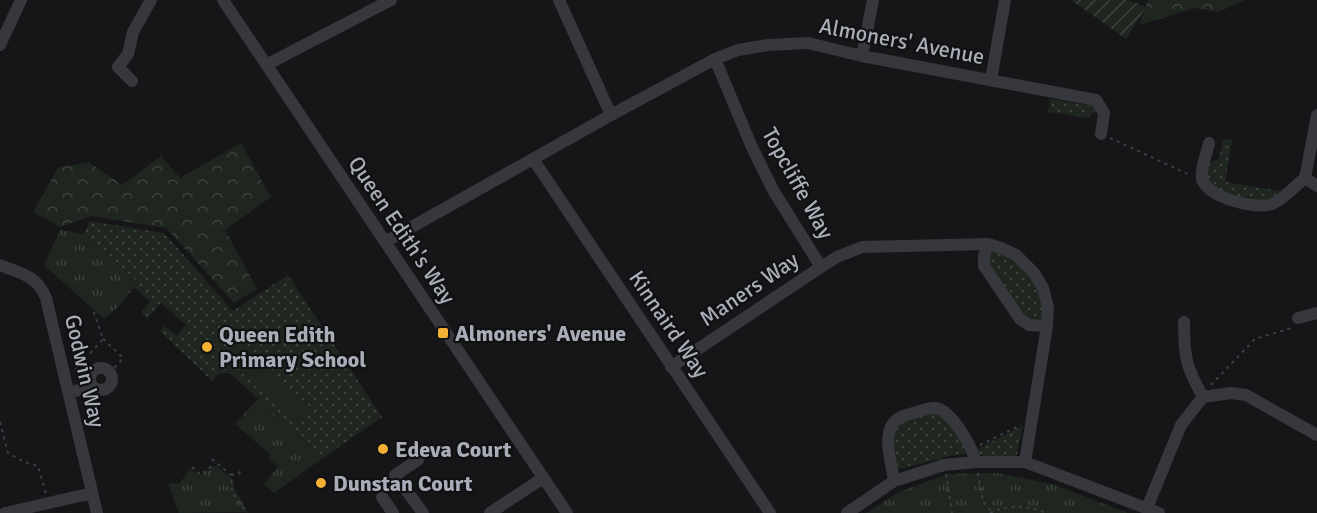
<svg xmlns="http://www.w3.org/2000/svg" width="1317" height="513" font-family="Signika,sans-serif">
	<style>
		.grass { fill: url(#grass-dots) }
		.forest { fill: url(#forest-crowns) }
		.park { fill: url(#park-tufts) }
		.garden { fill: url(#garden-furrows) }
		.pitch { fill: #1e261f }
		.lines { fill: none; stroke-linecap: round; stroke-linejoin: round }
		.path { stroke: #3d3f44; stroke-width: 2; stroke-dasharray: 3 4.5; stroke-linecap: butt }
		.minor { stroke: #37383d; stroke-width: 12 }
		.poi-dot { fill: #f2b134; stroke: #111113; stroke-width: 2 }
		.labels { text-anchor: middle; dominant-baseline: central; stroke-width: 4.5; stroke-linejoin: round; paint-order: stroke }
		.street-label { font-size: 22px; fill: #a8adb8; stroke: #111113 }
		.poi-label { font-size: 22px; font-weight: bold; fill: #a8adb8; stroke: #111113; text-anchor: start }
	</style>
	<defs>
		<pattern id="grass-dots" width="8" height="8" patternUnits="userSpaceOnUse" patternTransform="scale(1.5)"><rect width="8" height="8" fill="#1e261f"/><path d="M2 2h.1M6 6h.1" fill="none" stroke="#3c433d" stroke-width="1.8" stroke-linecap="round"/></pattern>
		<pattern id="forest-crowns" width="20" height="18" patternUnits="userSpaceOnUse" patternTransform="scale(1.5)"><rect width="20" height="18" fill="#1e261f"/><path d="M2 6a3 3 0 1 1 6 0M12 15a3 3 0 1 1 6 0" fill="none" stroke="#3c433d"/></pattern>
		<pattern id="park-tufts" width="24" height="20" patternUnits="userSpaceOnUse" patternTransform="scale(1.5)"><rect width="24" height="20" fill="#1e261f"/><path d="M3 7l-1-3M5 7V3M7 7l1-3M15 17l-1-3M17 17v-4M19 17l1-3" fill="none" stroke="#3c433d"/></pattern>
		<pattern id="garden-furrows" width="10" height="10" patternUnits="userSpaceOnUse" patternTransform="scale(1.5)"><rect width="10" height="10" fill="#1e261f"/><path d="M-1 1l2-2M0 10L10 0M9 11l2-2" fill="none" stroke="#3c433d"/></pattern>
	</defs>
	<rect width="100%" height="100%" fill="#161618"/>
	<path class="grass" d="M 1050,99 L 1093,106 L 1095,112 L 1087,118 L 1048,112 Z
		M 1223,139 L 1232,140 L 1225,182 L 1281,191 L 1269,201 C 1247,197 1194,198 1210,162 L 1219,159 Z
		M 90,221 L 164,233 L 233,311 L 288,275 L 382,417 L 323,458 L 230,373 L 218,374 L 212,381 L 160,331 L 164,326 L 177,336 L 186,325 L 161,303 L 147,319 L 141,312 L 150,302 L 134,287 L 138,282 L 84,234 Z
		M 997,248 L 1032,274 L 1046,307 L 1043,319 L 1040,321 L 1029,321 L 988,266 L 989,253 Z
		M 938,410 L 969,448 L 966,454 L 949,456 L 900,469 L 897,467 L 893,432 L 899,421 Z
		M 1023,426 L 1016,459 L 984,456 L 979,453 L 979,448 Z"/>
	<path class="forest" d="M 1148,0 L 1246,0 L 1218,12 L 1195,8 L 1139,25 Z
		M 241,143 L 271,197 L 225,230 L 257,289 L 234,303 L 166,228 L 91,216 L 60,227 L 33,212 L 58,168 L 89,162 L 122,185 L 161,156 L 180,178 Z"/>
	<path class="park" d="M 60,230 L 84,234 L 138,282 L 119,306 L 104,319 L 44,265 Z
		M 258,399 L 323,458 L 274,493 L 264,484 L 278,467 L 268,458 L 271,455 L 235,424 Z
		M 212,466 L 216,466 L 233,479 L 235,490 L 248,512 L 179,513 L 168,484 L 180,483 L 190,469 L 201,476 Z
		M 997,473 L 1052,484 L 1128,513 L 866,513 L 899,492 L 948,474 Z"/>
	<path class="garden" d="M 1071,0 L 1129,0 L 1146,7 L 1126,39 Z"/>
	<path class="pitch" d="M 236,341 L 309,406 L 296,421 L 223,356 Z"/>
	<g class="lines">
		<path class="path" d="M 1110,138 L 1192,176
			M 103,339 L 123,358 L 110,373
			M 75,370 L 103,339 L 93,310
			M 1211,385 L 1255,339 L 1292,328
			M 0,422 L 8,453 L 24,462 L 38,466 L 46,494
			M 980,445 L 1021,425
			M 212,459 L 231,475 L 232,492 L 247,513
			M 192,467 L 201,475 L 215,463
			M 978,473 L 983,501 L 992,513
			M 946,474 L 952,513
			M 231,475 L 238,474 L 242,470
			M 990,513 C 1013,504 1024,505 1047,513"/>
		<path class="minor" d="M 223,0 L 567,513
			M 559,0 L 611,115
			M 0,45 L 21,0
			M 862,56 L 873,0
			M 715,59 L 751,145 L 773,190 L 821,267
			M 266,65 L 391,0
			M 991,80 L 1005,0
			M 132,81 L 118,67 L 128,54 L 133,32 L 151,0
			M 1209,143 C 1207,153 1200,169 1202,179 C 1208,198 1256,210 1272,204 C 1284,199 1295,186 1305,178 L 1317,186
			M 533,159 L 770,513
			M 1305,178 L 1317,115
			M 385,242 L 611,115 L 715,59 L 738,50 L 768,45 L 808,43 L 862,56 L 1096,100 L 1104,113 L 1101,134
			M 988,244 L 984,256 L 984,266 L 1020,319 L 1029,325 L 1047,326
			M 0,265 C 21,274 37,275 46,298 L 97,513
			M 1298,318 L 1317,313
			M 1184,322 C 1184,357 1186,367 1203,397
			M 671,367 L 821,267 L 837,257 L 862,247 L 988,244 L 1001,248 L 1016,255 L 1034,273 L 1043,288 L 1048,307 L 1047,326 L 1025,462
			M90 379a11 11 0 1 1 22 0a11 11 0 1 1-22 0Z
			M 69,393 L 92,386
			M 418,460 L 395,475 L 423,513
			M 894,481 C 892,466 884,441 891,427 C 895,418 905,415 913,413 C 921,411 928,407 936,408 C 952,411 972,447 976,462
			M 382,497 L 393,513
			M 1147,508 L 1181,425 L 1203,397 L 1231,393 L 1246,395 L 1317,435
			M 5,513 L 92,493
			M 490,513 L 543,478
			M 847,513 L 894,481 L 944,465 L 976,462 L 1025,462 L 1159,513"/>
	</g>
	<g class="poi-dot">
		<rect x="437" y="327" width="12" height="12" rx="3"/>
		<circle cx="207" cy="347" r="6"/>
		<circle cx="383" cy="449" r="6"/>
		<circle cx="321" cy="483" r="6"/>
	</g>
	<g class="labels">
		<g class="street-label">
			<text transform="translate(902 41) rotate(11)">Almoners' Avenue</text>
			<text transform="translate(798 183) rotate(61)">Topcliffe Way</text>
			<text transform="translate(402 230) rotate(56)">Queen Edith's Way</text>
			<text transform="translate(749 289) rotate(-34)">Maners Way</text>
			<text transform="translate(669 324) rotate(56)">Kinnaird Way</text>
			<text transform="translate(85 371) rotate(77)">Godwin Way</text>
		</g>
		<g class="poi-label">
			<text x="455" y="333">Almoners' Avenue</text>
			<text x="219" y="334">Queen Edith<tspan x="219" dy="25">Primary School</tspan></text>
			<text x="395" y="449">Edeva Court</text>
			<text x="333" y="483">Dunstan Court</text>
		</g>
	</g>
</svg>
